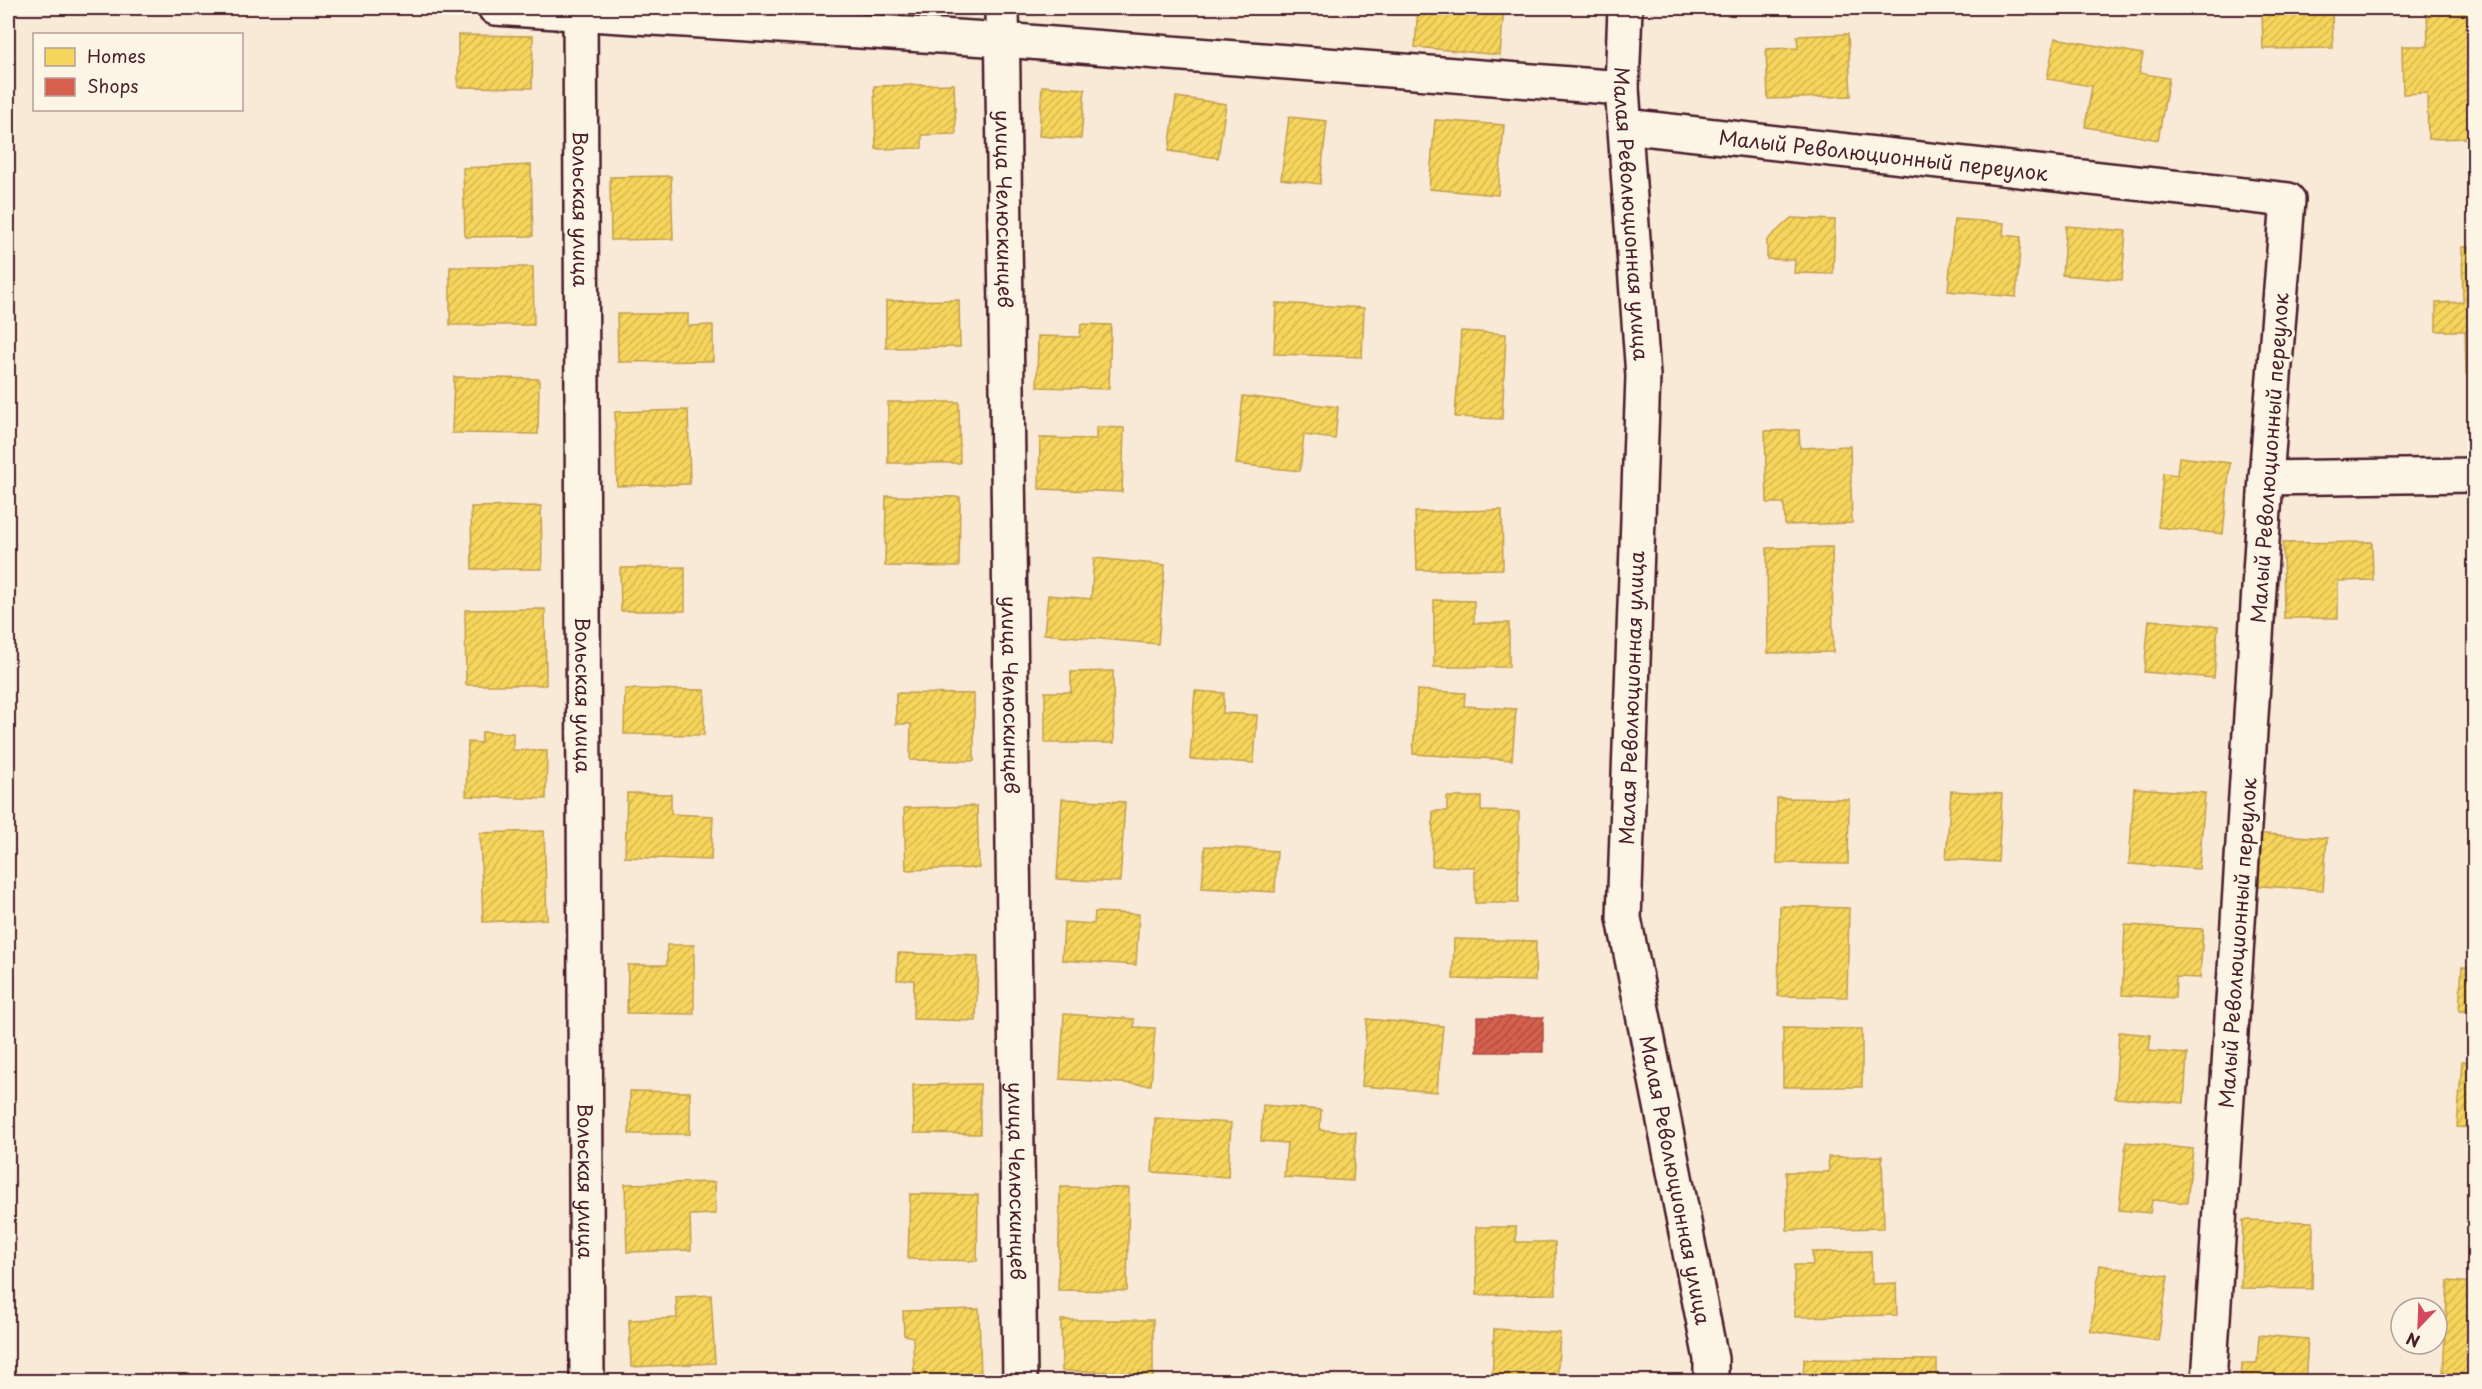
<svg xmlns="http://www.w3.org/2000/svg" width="2482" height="1389" font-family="'Playpen Sans',sans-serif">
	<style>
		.homes { fill: url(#homes-hatch); stroke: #c29e4d; stroke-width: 1.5 }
		.shops { fill: url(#shops-hatch); stroke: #ac4c43; stroke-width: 1.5 }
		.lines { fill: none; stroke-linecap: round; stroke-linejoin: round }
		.minor-casing { stroke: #4a1f2b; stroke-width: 38 }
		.minor { stroke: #fcf5e5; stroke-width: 33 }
		.labels { text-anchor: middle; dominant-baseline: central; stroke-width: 6; stroke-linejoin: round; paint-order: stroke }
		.street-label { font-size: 20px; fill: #4a1f2b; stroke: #fcf5e5 }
	</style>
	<defs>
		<pattern id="homes-hatch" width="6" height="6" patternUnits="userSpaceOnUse" patternTransform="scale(1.5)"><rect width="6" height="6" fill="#f6d55c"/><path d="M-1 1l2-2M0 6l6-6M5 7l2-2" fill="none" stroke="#d4b650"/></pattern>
		<pattern id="shops-hatch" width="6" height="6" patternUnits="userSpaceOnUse" patternTransform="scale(1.5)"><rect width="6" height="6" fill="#d6604d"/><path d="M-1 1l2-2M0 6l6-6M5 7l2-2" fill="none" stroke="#b04f40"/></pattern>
	</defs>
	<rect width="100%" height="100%" fill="#f9e9d7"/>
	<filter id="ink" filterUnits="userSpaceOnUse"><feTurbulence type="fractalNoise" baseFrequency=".0167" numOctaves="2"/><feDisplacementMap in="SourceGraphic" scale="12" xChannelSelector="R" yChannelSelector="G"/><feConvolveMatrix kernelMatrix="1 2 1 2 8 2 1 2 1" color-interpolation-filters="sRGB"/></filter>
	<g filter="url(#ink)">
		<path class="homes" d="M 1418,8 L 1504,8 L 1500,55 L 1415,47 Z
			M 2262,8 L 2332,8 L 2333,48 L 2263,49 Z
			M 2427,8 L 2474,8 L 2474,138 L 2428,139 L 2427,93 L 2403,94 L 2402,46 L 2428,46 Z
			M 1848,34 L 1851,96 L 1768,99 L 1766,49 L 1798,48 L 1797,36 Z
			M 458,35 L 533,36 L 532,88 L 458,87 Z
			M 2055,38 L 2143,54 L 2139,73 L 2169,78 L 2158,140 L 2085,127 L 2092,86 L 2047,79 Z
			M 954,84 L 956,134 L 922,135 L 922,148 L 876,149 L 874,86 Z
			M 1042,86 L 1085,89 L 1081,139 L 1039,136 Z
			M 1176,97 L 1226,104 L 1218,158 L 1169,151 Z
			M 1289,117 L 1327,121 L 1320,184 L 1281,179 Z
			M 1435,120 L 1504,125 L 1498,195 L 1429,189 Z
			M 531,165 L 533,236 L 465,237 L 463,168 Z
			M 671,176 L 673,239 L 611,240 L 610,177 Z
			M 1791,218 L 1835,220 L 1833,274 L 1794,273 L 1795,260 L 1767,259 L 1767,240 Z
			M 1954,219 L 2004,223 L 2003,235 L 2021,237 L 2016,297 L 1948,291 Z
			M 2066,226 L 2126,231 L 2122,280 L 2062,275 Z
			M 2462,247 L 2474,247 L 2474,374 L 2466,374 L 2465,331 L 2436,331 L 2436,303 L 2463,302 Z
			M 450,267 L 533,267 L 534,325 L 450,325 Z
			M 959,300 L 960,347 L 886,348 L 886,301 Z
			M 1276,303 L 1364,308 L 1362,357 L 1274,354 Z
			M 617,314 L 688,314 L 688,326 L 713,325 L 713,361 L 618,362 Z
			M 1081,324 L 1111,325 L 1109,389 L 1037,387 L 1038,336 L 1080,337 Z
			M 1461,331 L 1506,334 L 1502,419 L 1455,417 Z
			M 454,377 L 539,379 L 538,434 L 452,433 Z
			M 1243,396 L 1338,407 L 1335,439 L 1304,435 L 1300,471 L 1236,464 Z
			M 888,402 L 959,402 L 960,463 L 888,463 Z
			M 688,410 L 690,484 L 617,486 L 615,412 Z
			M 1096,427 L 1124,428 L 1122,492 L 1039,489 L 1040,438 L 1096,439 Z
			M 1799,430 L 1800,448 L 1850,446 L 1852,523 L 1785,525 L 1784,503 L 1767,503 L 1765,431 Z
			M 2179,457 L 2230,463 L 2223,534 L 2158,527 L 2163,473 L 2177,475 Z
			M 886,496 L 960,497 L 959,567 L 885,566 Z
			M 541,506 L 542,569 L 472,569 L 471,507 Z
			M 1502,510 L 1503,569 L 1417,570 L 1415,512 Z
			M 2372,542 L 2373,580 L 2338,581 L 2338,618 L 2284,618 L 2283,543 Z
			M 1832,547 L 1833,652 L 1768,653 L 1767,548 Z
			M 1094,558 L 1165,565 L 1158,644 L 1044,634 L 1048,595 L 1091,599 Z
			M 685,567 L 685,611 L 621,611 L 620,568 Z
			M 1434,600 L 1474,601 L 1474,623 L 1509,623 L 1509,667 L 1434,667 Z
			M 545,609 L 546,685 L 466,685 L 465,610 Z
			M 2149,620 L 2218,626 L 2214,678 L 2144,672 Z
			M 1113,671 L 1114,743 L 1045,743 L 1045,692 L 1071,692 L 1071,672 Z
			M 625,689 L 705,690 L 704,735 L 624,734 Z
			M 1417,690 L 1465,693 L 1464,706 L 1516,709 L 1512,760 L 1413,754 Z
			M 1195,691 L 1224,693 L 1223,713 L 1257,715 L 1254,763 L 1190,759 Z
			M 896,693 L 974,694 L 974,761 L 910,760 L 911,724 L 896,724 Z
			M 482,732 L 513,733 L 513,750 L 547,751 L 546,799 L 466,796 L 468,742 L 481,743 Z
			M 2134,788 L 2205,793 L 2199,869 L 2129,864 Z
			M 1951,791 L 2002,794 L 1998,862 L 1946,859 Z
			M 627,793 L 671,794 L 671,814 L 713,816 L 711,860 L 625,857 Z
			M 1447,797 L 1481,797 L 1481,811 L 1519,812 L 1518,903 L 1475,903 L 1475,867 L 1432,866 L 1433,811 L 1447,811 Z
			M 1777,798 L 1849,799 L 1848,864 L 1777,863 Z
			M 1062,799 L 1125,802 L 1120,882 L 1057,879 Z
			M 977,806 L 979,868 L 906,870 L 904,808 Z
			M 544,831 L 547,919 L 483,922 L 480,833 Z
			M 2250,833 L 2327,838 L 2323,890 L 2247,885 Z
			M 2472,843 L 2474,844 L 2474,894 L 2470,894 Z
			M 1205,846 L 1277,851 L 1275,892 L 1202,888 Z
			M 1780,906 L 1849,908 L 1847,997 L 1778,996 Z
			M 1095,912 L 1139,914 L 1136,965 L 1062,960 L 1064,922 L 1094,924 Z
			M 2125,925 L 2203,929 L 2200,978 L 2176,977 L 2175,998 L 2122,995 Z
			M 1454,939 L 1536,941 L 1535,981 L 1453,979 Z
			M 667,945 L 694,945 L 694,1014 L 627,1013 L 628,965 L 667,965 Z
			M 898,953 L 978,956 L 976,1021 L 913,1019 L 914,980 L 897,980 Z
			M 2462,967 L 2474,968 L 2474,1012 L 2459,1011 Z
			M 1064,1014 L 1134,1019 L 1134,1027 L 1155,1028 L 1151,1085 L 1060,1079 Z
			M 1367,1019 L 1443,1026 L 1437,1092 L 1362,1086 Z
			M 1783,1028 L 1862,1029 L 1862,1087 L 1783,1087 Z
			M 2119,1032 L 2151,1035 L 2149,1051 L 2187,1054 L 2184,1103 L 2115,1098 Z
			M 2462,1061 L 2474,1062 L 2474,1128 L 2457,1127 Z
			M 980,1084 L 980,1134 L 914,1133 L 913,1085 Z
			M 630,1091 L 690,1092 L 690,1134 L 629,1134 Z
			M 1263,1105 L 1321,1110 L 1320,1130 L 1356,1132 L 1353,1181 L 1284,1177 L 1287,1143 L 1261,1141 Z
			M 1155,1118 L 1231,1123 L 1228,1177 L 1152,1172 Z
			M 2126,1142 L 2193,1149 L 2187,1203 L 2152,1200 L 2150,1213 L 2119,1210 Z
			M 1882,1156 L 1884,1228 L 1787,1230 L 1786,1172 L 1829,1172 L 1828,1157 Z
			M 2470,1178 L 2474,1178 L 2474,1251 L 2468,1250 Z
			M 715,1182 L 716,1214 L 690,1215 L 691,1250 L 627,1252 L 625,1184 Z
			M 1060,1187 L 1129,1188 L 1127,1291 L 1058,1290 Z
			M 910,1194 L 978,1195 L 977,1261 L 908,1259 Z
			M 2243,1220 L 2313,1222 L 2312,1289 L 2241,1288 Z
			M 1476,1227 L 1516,1227 L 1516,1242 L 1555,1242 L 1556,1294 L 1477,1295 Z
			M 1871,1251 L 1872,1284 L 1896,1283 L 1897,1315 L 1795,1317 L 1794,1265 L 1813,1265 L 1812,1252 Z
			M 2100,1265 L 2168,1276 L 2158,1341 L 2090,1331 Z
			M 2448,1281 L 2474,1283 L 2474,1355 L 2472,1375 L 2443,1373 Z
			M 711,1295 L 715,1363 L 631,1367 L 629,1320 L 677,1318 L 676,1297 Z
			M 979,1309 L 981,1380 L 914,1381 L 913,1337 L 904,1335 L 903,1311 Z
			M 1061,1320 L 1153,1320 L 1153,1382 L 1117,1382 L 1117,1372 L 1062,1371 Z
			M 1494,1329 L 1560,1333 L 1557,1382 L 1492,1382 Z
			M 2259,1335 L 2308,1339 L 2305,1382 L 2241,1382 L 2242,1363 L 2257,1363 Z
			M 1804,1359 L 1937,1360 L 1937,1382 L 1803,1382 Z"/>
		<path class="shops" d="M 1477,1017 L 1543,1017 L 1543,1052 L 1477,1052 Z"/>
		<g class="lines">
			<g class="minor-casing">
				<g id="minor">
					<path d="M 495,8 L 1003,40 L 1622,88"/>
					<path id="s1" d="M 580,8 L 587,1382"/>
					<path id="s2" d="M 1002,8 L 1020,1382"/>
					<path id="s3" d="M 1625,8 L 1622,88 L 1643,376 L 1624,918 L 1711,1359 L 1711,1382"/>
					<path id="s4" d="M 1625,126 L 2288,200 L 2266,478 L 2209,1382"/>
					<path d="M 2266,478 L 2474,475"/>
				</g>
			</g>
			<use href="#minor" class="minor"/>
		</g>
	</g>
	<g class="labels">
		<g class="street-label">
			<text stroke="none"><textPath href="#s4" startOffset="260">Малый Революционный переулок</textPath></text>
			<text stroke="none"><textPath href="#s1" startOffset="201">Вольская улица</textPath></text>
			<text stroke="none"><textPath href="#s2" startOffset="201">улица Челюскинцев</textPath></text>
			<text stroke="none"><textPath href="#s3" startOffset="206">Малая Революционная улица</textPath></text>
			<text transform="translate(2269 458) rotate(-86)">Малый Революционный переулок</text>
			<text stroke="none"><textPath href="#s1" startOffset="687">Вольская улица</textPath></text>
			<text stroke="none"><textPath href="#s2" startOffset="687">улица Челюскинцев</textPath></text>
			<text transform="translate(1631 698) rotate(-88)">Малая Революционная улица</text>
			<text transform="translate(2237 943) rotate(-86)">Малый Революционный переулок</text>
			<text stroke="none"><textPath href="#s3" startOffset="1178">Малая Революционная улица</textPath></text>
			<text stroke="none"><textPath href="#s1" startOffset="1173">Вольская улица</textPath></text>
			<text stroke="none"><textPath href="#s2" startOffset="1173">улица Челюскинцев</textPath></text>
		</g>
	</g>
	<rect width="2482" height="1389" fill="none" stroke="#fcf5e5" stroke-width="30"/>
	<rect x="15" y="15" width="2452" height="1359" fill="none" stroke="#4a1f2b" stroke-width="2" filter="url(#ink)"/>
	<rect x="33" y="33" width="210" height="78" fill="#fcf5e5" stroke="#b59f9b" stroke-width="1.5"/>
	<rect x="45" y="48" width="30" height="18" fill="#f6d55c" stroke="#b59f9b" stroke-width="1.5"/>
	<text x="87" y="63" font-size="18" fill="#4a1f2b">Homes</text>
	<rect x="45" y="78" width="30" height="18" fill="#d6604d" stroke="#b59f9b" stroke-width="1.5"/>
	<text x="87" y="93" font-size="18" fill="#4a1f2b">Shops</text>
	<g transform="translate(2419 1326) rotate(203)"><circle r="28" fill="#fcf5e5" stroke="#b59f9b" stroke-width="1.5"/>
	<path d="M0-4.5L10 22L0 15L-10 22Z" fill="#d1495b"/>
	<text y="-9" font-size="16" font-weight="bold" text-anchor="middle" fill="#4a1f2b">N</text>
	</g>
</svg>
